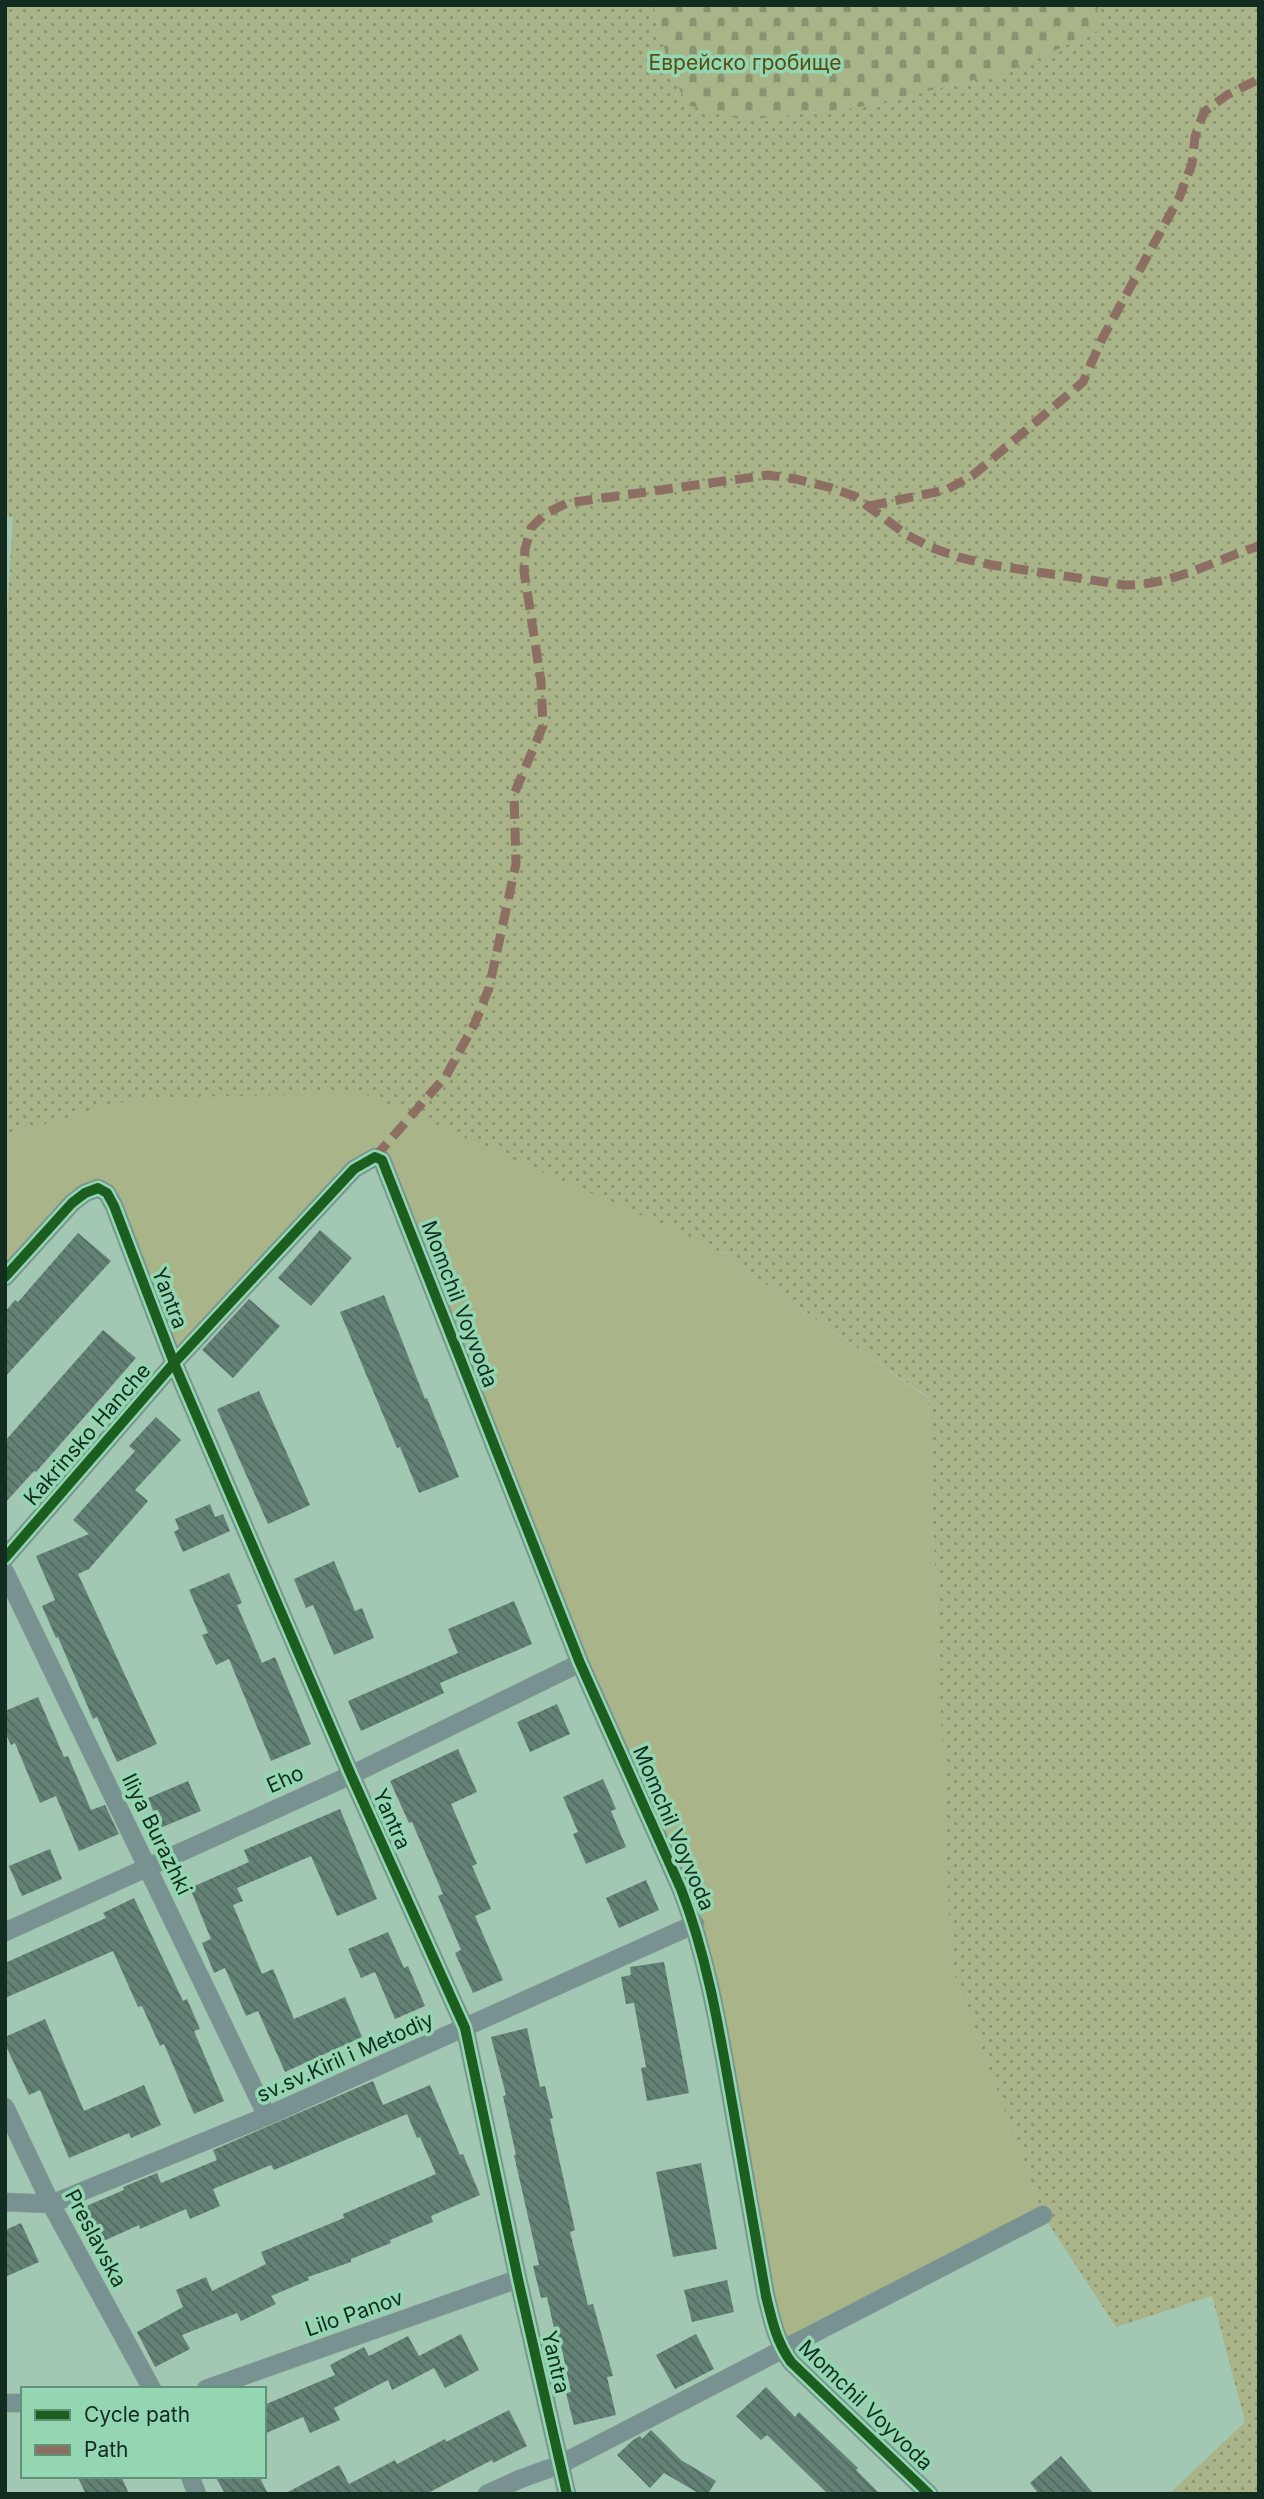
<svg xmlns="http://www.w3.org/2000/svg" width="1264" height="2499" font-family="Inter,sans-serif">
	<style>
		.grass { fill: url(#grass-dots) }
		.cemetery { fill: url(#cemetery-stones) }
		.garden { fill: #a9b489 }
		.building { fill: url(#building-back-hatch) }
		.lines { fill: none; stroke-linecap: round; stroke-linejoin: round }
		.street-casing { stroke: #88a596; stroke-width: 19 }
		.street { stroke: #789292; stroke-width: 18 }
		.quiet { stroke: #8d6e63; stroke-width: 9; stroke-dasharray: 18 9; stroke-linecap: butt }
		.cycleway-casing { stroke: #93d6b1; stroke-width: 15 }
		.cycleway { stroke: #1b5e20; stroke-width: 10 }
		.labels { text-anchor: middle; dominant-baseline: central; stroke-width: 7; stroke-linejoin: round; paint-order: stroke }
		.park-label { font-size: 21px; fill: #584e11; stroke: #93d6b1 }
		.street-label { font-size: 21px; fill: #122d20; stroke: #93d6b1 }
	</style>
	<defs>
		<pattern id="grass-dots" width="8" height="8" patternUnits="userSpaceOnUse" patternTransform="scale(1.75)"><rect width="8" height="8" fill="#a9b489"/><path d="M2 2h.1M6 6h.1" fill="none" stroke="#889370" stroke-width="1.8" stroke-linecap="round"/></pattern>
		<pattern id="cemetery-stones" width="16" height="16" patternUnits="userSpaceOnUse" patternTransform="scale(1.75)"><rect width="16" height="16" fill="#a9b489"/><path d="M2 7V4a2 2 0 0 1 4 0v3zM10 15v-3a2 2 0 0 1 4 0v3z" fill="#889370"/></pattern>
		<pattern id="building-back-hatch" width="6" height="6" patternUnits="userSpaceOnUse" patternTransform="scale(1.75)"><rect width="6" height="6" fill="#638175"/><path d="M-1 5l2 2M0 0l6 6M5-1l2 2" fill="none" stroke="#506a60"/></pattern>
	</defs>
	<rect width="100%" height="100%" fill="#a2c7b2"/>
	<path class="grass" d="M 5,5 L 653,5 L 669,67 L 744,120 L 855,108 L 1004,73 L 1099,30 L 1097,5 L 1259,5 L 1259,2494 L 1169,2494 L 1245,2422 L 1212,2296 L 1116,2327 L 1043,2215 L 951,1965 L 928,1397 L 709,1245 L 139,1098 L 5,1135 L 5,648 L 13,517 L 5,517 Z"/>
	<path class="cemetery" d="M 653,5 L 1097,5 L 1100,30 L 1004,73 L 855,108 L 744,120 L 687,105 L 669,67 Z"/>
	<path class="garden" d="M 363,1093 L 709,1245 L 928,1398 L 951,1965 L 1043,2215 L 781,2349 L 708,1971 L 375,1157 L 174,1363 L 98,1188 L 5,1277 L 5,1135 L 139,1098 Z"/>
	<path class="building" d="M 320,1230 L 352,1258 L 311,1306 L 278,1278 Z
		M 78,1233 L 111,1261 L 5,1377 L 5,1312 L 15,1300 L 18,1302 Z
		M 384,1295 L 425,1399 L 427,1398 L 459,1477 L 419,1493 L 400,1447 L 397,1448 L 340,1312 Z
		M 249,1299 L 280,1326 L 233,1378 L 202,1350 Z
		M 103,1330 L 136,1358 L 36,1472 L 34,1471 L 5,1503 L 5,1441 Z
		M 259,1391 L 310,1505 L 268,1524 L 217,1409 Z
		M 156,1417 L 181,1440 L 135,1490 L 148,1501 L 89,1569 L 78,1574 L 157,1744 L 117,1762 L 97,1717 L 93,1719 L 58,1637 L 56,1638 L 42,1606 L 55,1600 L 36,1556 L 89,1534 L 73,1520 L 135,1451 L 129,1446 Z
		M 210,1504 L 215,1517 L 223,1514 L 230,1531 L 183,1552 L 174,1532 L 179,1529 L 175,1519 Z
		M 334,1561 L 355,1611 L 362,1608 L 374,1638 L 334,1655 L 313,1605 L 306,1608 L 294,1579 Z
		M 229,1573 L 242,1603 L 237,1605 L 262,1663 L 275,1657 L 311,1744 L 271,1761 L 229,1659 L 216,1665 L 202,1635 L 208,1633 L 189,1590 Z
		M 514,1601 L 532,1644 L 440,1683 L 444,1693 L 361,1731 L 348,1701 L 458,1653 L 448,1629 Z
		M 38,1697 L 64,1757 L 68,1756 L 91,1810 L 105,1805 L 119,1834 L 79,1851 L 56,1796 L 40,1803 L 15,1743 L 11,1745 L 5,1732 L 5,1711 Z
		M 557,1704 L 570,1734 L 530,1752 L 517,1722 Z
		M 458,1749 L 477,1792 L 451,1804 L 477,1864 L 472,1866 L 491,1909 L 475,1916 L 503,1980 L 473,1993 L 455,1953 L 461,1950 L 438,1896 L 443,1894 L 412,1822 L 409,1823 L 390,1781 Z
		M 603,1779 L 616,1809 L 611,1811 L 626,1847 L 586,1864 L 573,1834 L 578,1832 L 563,1797 Z
		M 188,1781 L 201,1811 L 160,1828 L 148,1798 Z
		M 340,1809 L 377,1899 L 337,1916 L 311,1856 L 237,1888 L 243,1901 L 233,1905 L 262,1974 L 273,1969 L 294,2019 L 345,1997 L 362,2037 L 285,2072 L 258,2011 L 246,2016 L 225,1968 L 214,1973 L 202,1943 L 211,1939 L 190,1888 L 249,1862 L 244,1850 Z
		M 50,1849 L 62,1879 L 22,1896 L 9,1866 Z
		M 646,1880 L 659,1910 L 619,1928 L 606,1898 Z
		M 134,1898 L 183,2001 L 187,1999 L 200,2029 L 194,2031 L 224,2101 L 194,2114 L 164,2044 L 160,2046 L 142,2006 L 138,2007 L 113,1951 L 5,1998 L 5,1963 L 106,1918 L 103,1913 Z
		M 388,1932 L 404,1968 L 408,1966 L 425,2006 L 395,2019 L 375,1972 L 361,1978 L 348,1949 Z
		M 664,1962 L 689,2093 L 647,2101 L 641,2068 L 646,2067 L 634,2003 L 626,2004 L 621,1977 L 631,1975 L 630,1967 Z
		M 45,2019 L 84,2111 L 144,2085 L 161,2125 L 131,2138 L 129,2133 L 69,2158 L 40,2090 L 29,2095 L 5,2044 L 5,2037 Z
		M 527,2028 L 540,2087 L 545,2086 L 553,2118 L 550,2119 L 575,2230 L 570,2232 L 588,2305 L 593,2304 L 613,2376 L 607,2377 L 616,2415 L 574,2425 L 566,2393 L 571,2392 L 561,2345 L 558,2346 L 547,2297 L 541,2298 L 533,2266 L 539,2265 L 514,2155 L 516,2155 L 503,2096 L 506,2095 L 491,2037 Z
		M 373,2081 L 383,2105 L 430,2085 L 460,2155 L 463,2154 L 480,2195 L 431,2216 L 433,2222 L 390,2240 L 391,2243 L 351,2259 L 351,2262 L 308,2277 L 309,2280 L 271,2296 L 276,2304 L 241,2321 L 237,2313 L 182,2335 L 190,2349 L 155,2367 L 137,2332 L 183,2307 L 176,2290 L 206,2277 L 212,2291 L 266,2264 L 261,2252 L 344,2218 L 343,2214 L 436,2174 L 420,2137 L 417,2138 L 407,2114 L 274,2170 L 271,2165 L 213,2189 L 220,2206 L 190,2219 L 186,2209 L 140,2229 L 139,2225 L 99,2243 L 84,2207 L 124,2190 L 123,2187 L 157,2173 L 161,2183 L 217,2160 L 213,2150 Z
		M 701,2163 L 717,2249 L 673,2257 L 656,2172 Z
		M 21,2223 L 39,2262 L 5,2277 L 5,2230 Z
		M 727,2280 L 734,2312 L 692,2322 L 684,2290 Z
		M 461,2334 L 479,2370 L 445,2388 L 434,2368 L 392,2390 L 388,2380 L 334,2408 L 340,2420 L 310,2433 L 303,2417 L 264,2434 L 264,2405 L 335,2375 L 330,2365 L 364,2347 L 369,2356 L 408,2336 L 419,2356 Z
		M 696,2334 L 714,2369 L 675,2389 L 656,2355 Z
		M 766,2387 L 795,2417 L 799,2412 L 858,2468 L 856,2470 L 880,2494 L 828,2494 L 767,2435 L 761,2440 L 736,2416 Z
		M 509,2410 L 527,2446 L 493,2463 L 492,2460 L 426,2494 L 284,2494 L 339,2465 L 349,2484 L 395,2460 L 397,2464 L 445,2439 L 446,2442 Z
		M 651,2430 L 681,2460 L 716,2481 L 708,2494 L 700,2494 L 664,2473 L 650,2488 L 617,2455 L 633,2440 L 640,2436 L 642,2439 Z
		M 1061,2456 L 1094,2494 L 1039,2494 L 1030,2483 Z
		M 77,2476 L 121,2476 L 129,2494 L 86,2494 Z
		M 215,2476 L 259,2476 L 268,2494 L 225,2494 Z"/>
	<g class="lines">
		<g class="street-casing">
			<path id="street" d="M 5,1277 L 72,1203 L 85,1193 L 98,1188 L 107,1193 L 114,1206 L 174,1363 L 351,1775 L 465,2028 L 518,2279 L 567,2494
				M 5,1558 L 174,1363 L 354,1169 L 375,1157 L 382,1160 L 580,1663 L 681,1889 C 706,1954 718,2022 730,2091 C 742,2159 754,2227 766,2296 C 772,2320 776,2341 791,2362 L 929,2494
				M 5,1572 L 267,2116
				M 5,1932 L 351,1775 L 580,1663
				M 5,2107 L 51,2204 L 152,2389
				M 5,2202 L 51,2204 L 267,2116 L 695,1924
				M 206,2389 L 518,2279
				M 5,2403 L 23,2403
				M 190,2476 L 197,2494
				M 487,2494 L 520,2479 L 559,2465 L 1043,2215"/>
		</g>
		<use href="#street" class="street"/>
		<path class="quiet" d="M 869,506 L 946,490 L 972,476 L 1083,382 L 1102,339 L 1179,198 L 1192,164 L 1195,137 L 1204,112 L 1227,95 L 1259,79
			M 375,1157 L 446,1076 L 475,1023 L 489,988 L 516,864 L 514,794 L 543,726 L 541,681 L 524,571 L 525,549 L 531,528 L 545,514 L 567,503 L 768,475 L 796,479 L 832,488 L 854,496 L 907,535 L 930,547 L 958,557 L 992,565 L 1124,585 C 1171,586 1215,560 1259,546"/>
		<g class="cycleway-casing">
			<path id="cycleway" d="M 5,1277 L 72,1203 L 85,1193 L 98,1188 L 107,1193 L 114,1206 L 174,1363 L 351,1775 L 465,2028 L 518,2279 L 567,2494
				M 5,1558 L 174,1363 L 354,1169 L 375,1157 L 382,1160 L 580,1663 L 681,1889 C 706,1954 718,2022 730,2091 C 742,2159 754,2227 766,2296 C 772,2320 776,2341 791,2362 L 929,2494"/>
		</g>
		<use href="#cycleway" class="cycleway"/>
	</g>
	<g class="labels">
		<g class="park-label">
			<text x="745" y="62">Еврейско гробище</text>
		</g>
		<g class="street-label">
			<text transform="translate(170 1298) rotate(69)">Yantra</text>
			<text transform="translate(460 1304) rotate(69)">Momchil Voyvoda</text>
			<text transform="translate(87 1434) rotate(-49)">Kakrinsko Hanche</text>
			<text transform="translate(285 1779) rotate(-24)">Eho</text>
			<text transform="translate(392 1819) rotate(66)">Yantra</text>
			<text transform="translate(674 1828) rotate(67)">Momchil Voyvoda</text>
			<text transform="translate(157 1834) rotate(64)">Iliya Burazhki</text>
			<text transform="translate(345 2057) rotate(-24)">sv.sv.Kiril i Metodiy</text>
			<text transform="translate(96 2238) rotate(62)">Preslavska</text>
			<text transform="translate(354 2313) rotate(-19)">Lilo Panov</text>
			<text transform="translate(556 2362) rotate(77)">Yantra</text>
			<text transform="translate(866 2405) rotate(44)">Momchil Voyvoda</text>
		</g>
	</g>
	<rect width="1264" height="2499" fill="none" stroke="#122d20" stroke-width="14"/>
	<rect x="21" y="2387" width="245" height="91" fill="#93d6b1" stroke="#5f9277" stroke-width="2"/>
	<rect x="35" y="2410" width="35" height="10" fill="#1b5e20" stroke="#5f9277" stroke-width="2"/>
	<text x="84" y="2422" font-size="21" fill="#122d20">Cycle path</text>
	<rect x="35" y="2445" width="35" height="10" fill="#8d6e63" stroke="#5f9277" stroke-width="2"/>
	<text x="84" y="2457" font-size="21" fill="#122d20">Path</text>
</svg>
